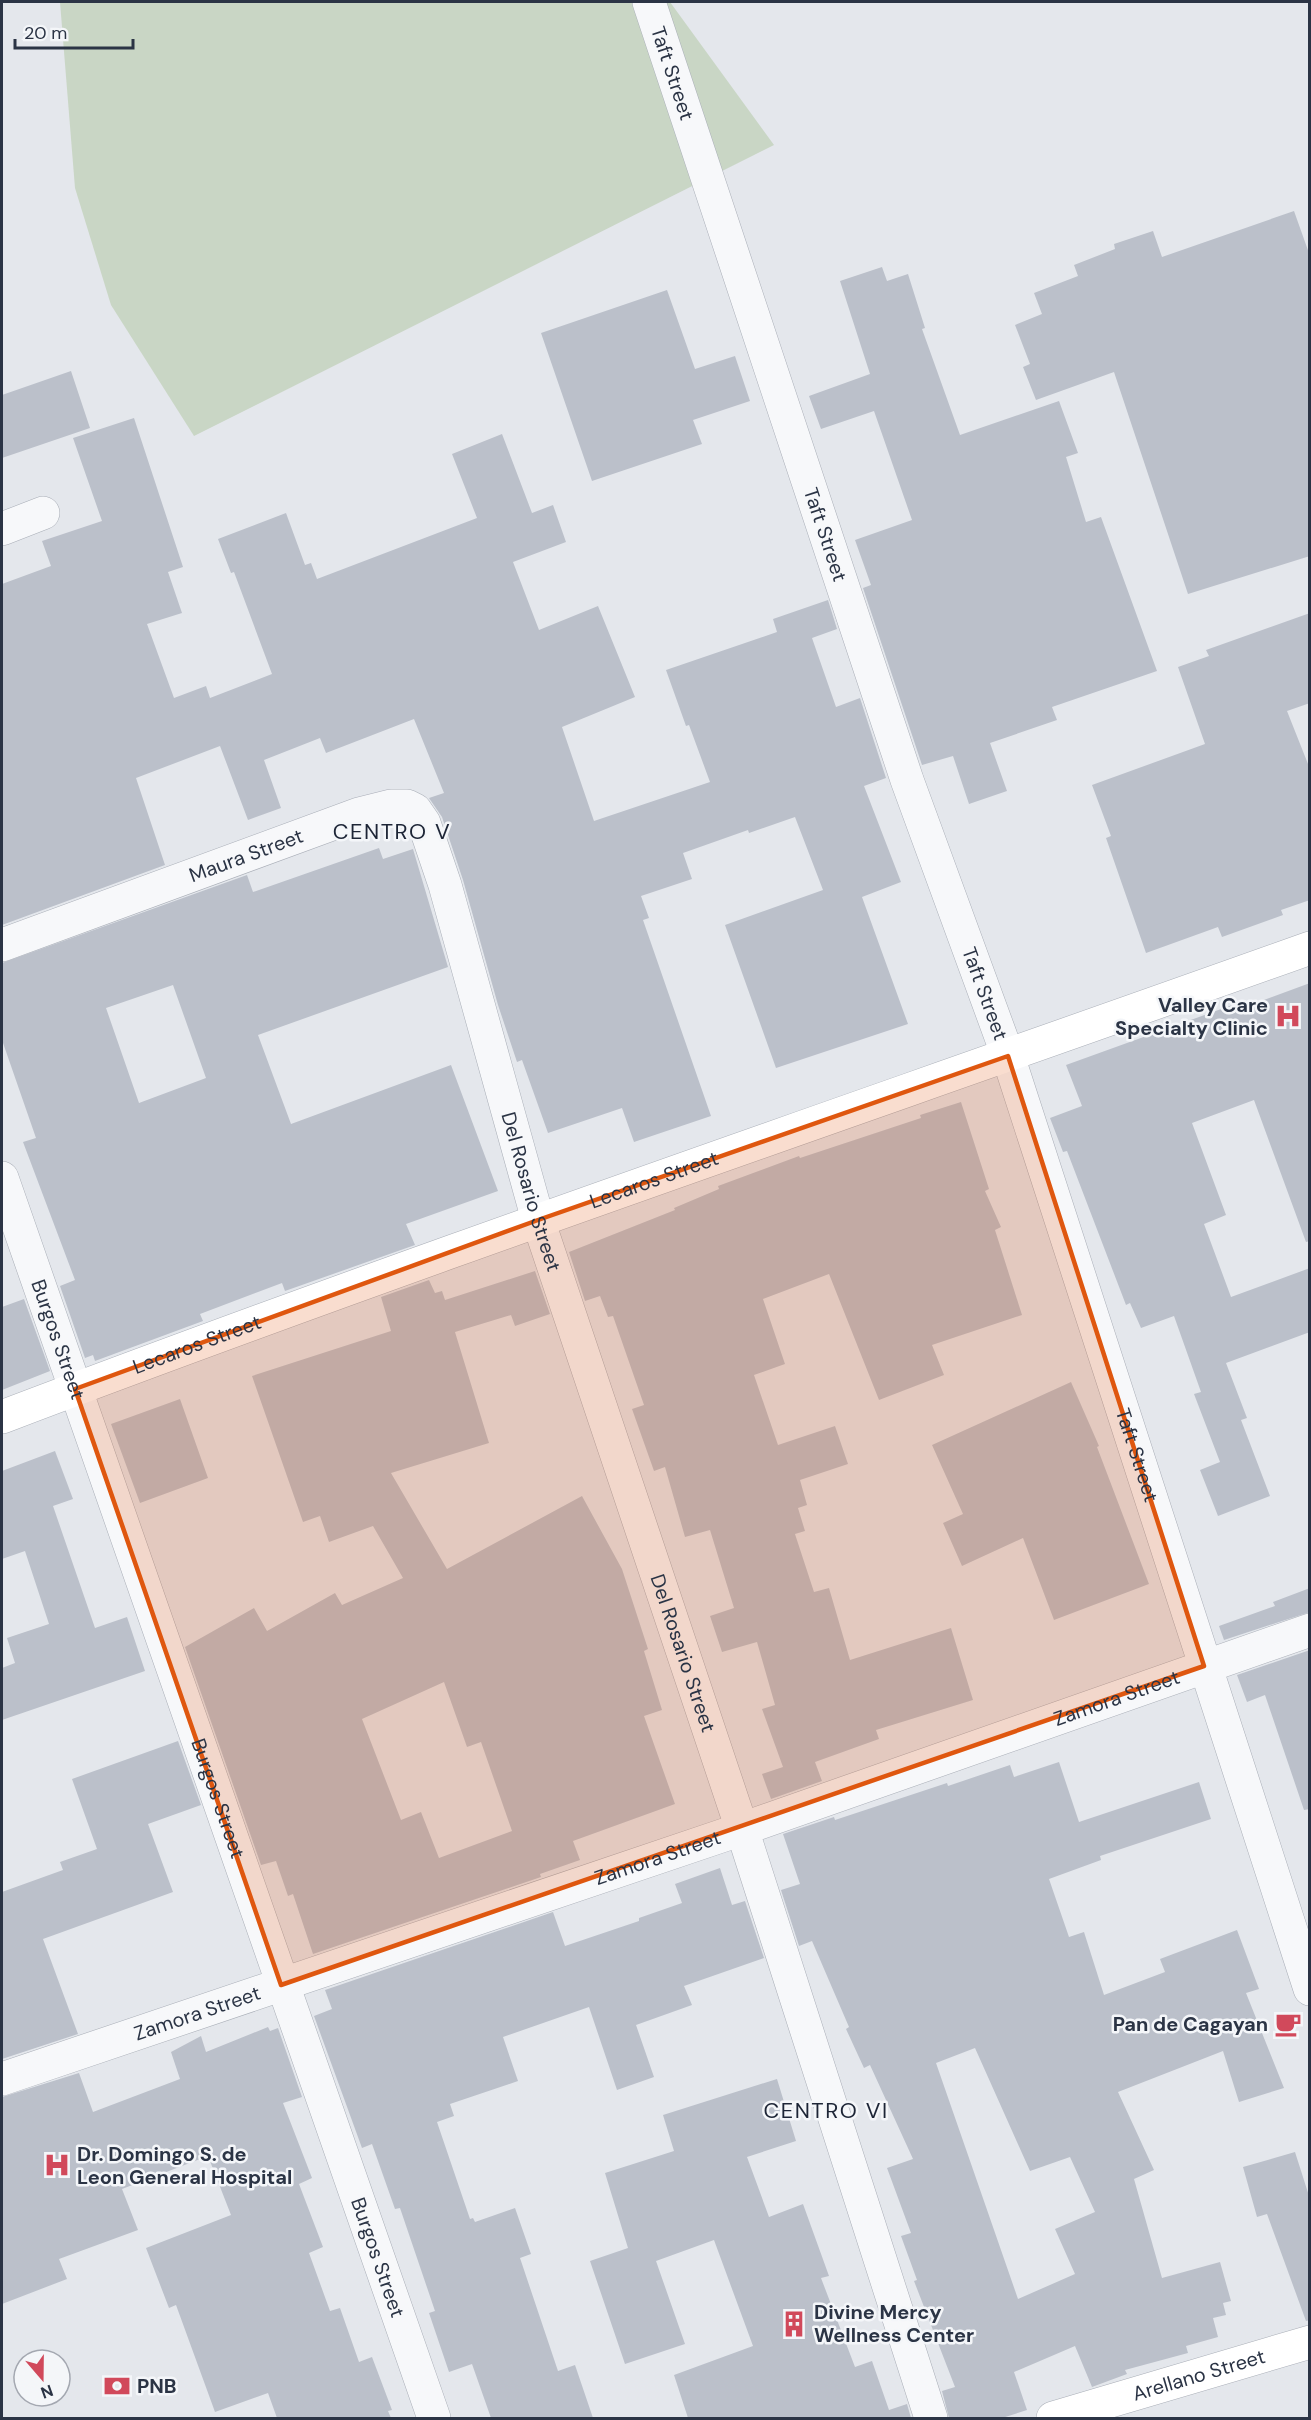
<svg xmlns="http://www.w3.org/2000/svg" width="1311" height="2420" font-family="'DM Sans',sans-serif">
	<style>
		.green { fill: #c9d6c5 }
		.building { fill: #bbc0ca; fill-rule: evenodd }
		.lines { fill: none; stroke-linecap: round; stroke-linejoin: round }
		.street-casing { stroke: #a9aeb7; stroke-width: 34 }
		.secondary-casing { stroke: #a9aeb7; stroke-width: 34 }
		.street { stroke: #f7f8fa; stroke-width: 33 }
		.secondary { stroke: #fff; stroke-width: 33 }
		.marked { fill: #df570f; fill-opacity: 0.2; stroke: #df570f; stroke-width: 4.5; stroke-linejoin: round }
		.labels { text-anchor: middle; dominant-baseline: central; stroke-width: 5; stroke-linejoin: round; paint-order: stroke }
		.street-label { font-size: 20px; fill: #2b3445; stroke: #f4f6f9 }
		.poi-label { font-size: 20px; font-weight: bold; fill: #2b3445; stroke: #f4f6f9; text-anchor: start }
		.quarter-label { font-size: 22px; letter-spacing: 1.5px; fill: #1d2536; stroke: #f4f6f9 }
	</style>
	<rect width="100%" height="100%" fill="#e4e7ec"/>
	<path class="green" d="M 60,2 L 670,2 L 774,145 L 194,436 L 111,305 L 75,188 Z"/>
	<path class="building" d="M 1294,211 L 1310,256 L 1310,556 L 1188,594 L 1114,372 L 1036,400 L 1023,367 L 1030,364 L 1015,325 L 1042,314 L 1034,293 L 1078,276 L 1074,265 L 1115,249 L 1114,244 L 1153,231 L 1162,257 Z
		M 882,267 L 887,281 L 908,274 L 925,328 L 922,329 L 960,435 L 1059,401 L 1078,453 L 1066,457 L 1086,522 L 1101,517 L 1157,671 L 1052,707 L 1057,720 L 990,743 L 1007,791 L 969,804 L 953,756 L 922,765 L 863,588 L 871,585 L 855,540 L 912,520 L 874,411 L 821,429 L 809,396 L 870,374 L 840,281 Z
		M 667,290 L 695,369 L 735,356 L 750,401 L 693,420 L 702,444 L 592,481 L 541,333 Z
		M 71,371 L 90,428 L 2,458 L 2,395 Z
		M 134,418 L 183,567 L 168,572 L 182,613 L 147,624 L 174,698 L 206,686 L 210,698 L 272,674 L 234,572 L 231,573 L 218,539 L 286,513 L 305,565 L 311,563 L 317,579 L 477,518 L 452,454 L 502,434 L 532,513 L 553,505 L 566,542 L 513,562 L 539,630 L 598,606 L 635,697 L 562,727 L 594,821 L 710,782 L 689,725 L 686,726 L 666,670 L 777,632 L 773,619 L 828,600 L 837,629 L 812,638 L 836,707 L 860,698 L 886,778 L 864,786 L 901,882 L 862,897 L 908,1024 L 776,1068 L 725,925 L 823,890 L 795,817 L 749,833 L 748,830 L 683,853 L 692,879 L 641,896 L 649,918 L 643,920 L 711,1116 L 634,1142 L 622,1108 L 548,1133 L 522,1060 L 517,1062 L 498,1005 L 463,880 L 442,817 L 429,798 L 444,793 L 414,719 L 326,753 L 320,738 L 264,760 L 281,808 L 248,820 L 220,746 L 136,778 L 165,865 L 2,925 L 2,584 L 51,566 L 42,541 L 102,521 L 73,438 Z
		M 1310,613 L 1310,703 L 1287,711 L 1310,769 L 1310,900 L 1281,910 L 1283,915 L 1222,937 L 1218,927 L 1146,953 L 1106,838 L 1111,836 L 1092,785 L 1205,744 L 1178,667 L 1209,656 L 1206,650 Z
		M 379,848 L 383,859 L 413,849 L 448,967 L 258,1035 L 291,1124 L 451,1065 L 498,1191 L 406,1224 L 415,1245 L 285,1291 L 282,1283 L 200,1314 L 203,1321 L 95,1361 L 93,1355 L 85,1358 L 60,1286 L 75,1280 L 23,1142 L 36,1138 L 2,1040 L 2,963 L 247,875 L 253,892 ZM 173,985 L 206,1078 L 139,1103 L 106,1008 Z
		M 1310,983 L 1310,1241 L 1306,1242 L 1254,1100 L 1192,1123 L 1226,1215 L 1204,1224 L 1231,1297 L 1310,1268 L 1310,1332 L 1226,1363 L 1247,1418 L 1241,1420 L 1270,1496 L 1218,1516 L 1200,1470 L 1220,1462 L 1194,1394 L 1201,1392 L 1174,1316 L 1141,1328 L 1130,1303 L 1126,1305 L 1067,1151 L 1063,1152 L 1050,1118 L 1082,1106 L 1066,1065 L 1235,1004 L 1237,1010 Z
		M 961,1102 L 989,1189 L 985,1191 L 1001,1227 L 995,1230 L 1022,1315 L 932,1345 L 944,1375 L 879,1400 L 829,1274 L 763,1299 L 785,1364 L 754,1375 L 778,1445 L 835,1426 L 848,1464 L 800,1480 L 807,1505 L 798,1508 L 805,1531 L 795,1534 L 814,1592 L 829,1588 L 850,1660 L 951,1628 L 973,1700 L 876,1730 L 879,1739 L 815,1762 L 822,1781 L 771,1799 L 762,1774 L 783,1767 L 762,1709 L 775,1705 L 757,1642 L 722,1652 L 710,1616 L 734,1608 L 710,1530 L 685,1537 L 665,1467 L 654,1471 L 632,1409 L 644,1405 L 613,1316 L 608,1317 L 600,1296 L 585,1301 L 569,1252 L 675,1210 L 674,1208 L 719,1189 L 718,1186 L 799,1156 L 800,1158 L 921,1118 L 920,1115 Z
		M 535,1271 L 550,1314 L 515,1326 L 511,1315 L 455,1332 L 489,1443 L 391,1473 L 447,1569 L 582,1496 L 622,1569 L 648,1649 L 644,1651 L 662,1710 L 644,1716 L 675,1804 L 573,1841 L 580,1860 L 540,1874 L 541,1877 L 313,1954 L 293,1894 L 288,1896 L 276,1861 L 261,1865 L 185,1647 L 254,1608 L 267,1631 L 335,1593 L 342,1605 L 403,1578 L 373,1526 L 329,1542 L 320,1516 L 303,1522 L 252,1376 L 391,1331 L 381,1297 L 429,1280 L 435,1293 L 442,1291 L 445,1300 ZM 444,1682 L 467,1747 L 481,1742 L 512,1831 L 439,1858 L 421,1812 L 401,1820 L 362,1719 Z
		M 24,1299 L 50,1371 L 2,1390 L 2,1307 Z
		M 1071,1382 L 1099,1446 L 1097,1447 L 1149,1584 L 1054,1620 L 1023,1538 L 962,1566 L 943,1523 L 963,1514 L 932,1445 Z
		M 180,1399 L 208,1478 L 140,1503 L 111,1424 Z
		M 55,1451 L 73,1499 L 53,1506 L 95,1628 L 127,1617 L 145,1671 L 2,1720 L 2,1668 L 15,1663 L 7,1638 L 49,1624 L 25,1551 L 2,1559 L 2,1471 Z
		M 1310,1588 L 1310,1612 L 1224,1640 L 1219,1626 L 1275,1606 L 1273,1602 Z
		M 1310,1650 L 1310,1809 L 1304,1810 L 1265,1695 L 1247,1702 L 1237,1675 Z
		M 178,1741 L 201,1805 L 148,1824 L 173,1892 L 43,1939 L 78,2034 L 2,2059 L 2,1892 L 63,1870 L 60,1862 L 97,1849 L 72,1779 Z
		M 1059,1762 L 1079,1822 L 1199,1782 L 1211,1819 L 1100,1856 L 1101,1860 L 1049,1879 L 1069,1937 L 1084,1932 L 1104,1995 L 1165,1972 L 1160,1959 L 1237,1930 L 1259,1989 L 1246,1993 L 1284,2088 L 1239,2102 L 1223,2051 L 1118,2092 L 1154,2170 L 1134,2179 L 1162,2278 L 1220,2262 L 1231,2301 L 1223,2303 L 1226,2315 L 1213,2318 L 1218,2337 L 1186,2346 L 1188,2353 L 1125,2370 L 1127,2374 L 1092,2387 L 1075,2346 L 1014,2372 L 1027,2410 L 1002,2418 L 949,2418 L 942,2391 L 955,2387 L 914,2281 L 917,2280 L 901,2236 L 911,2233 L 887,2168 L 913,2159 L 870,2065 L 864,2068 L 846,2029 L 849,2027 L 812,1941 L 799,1946 L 781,1890 L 800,1884 L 783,1834 L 834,1817 L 835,1820 L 947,1783 L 948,1786 L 1010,1765 L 1014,1777 ZM 975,2048 L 1030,2171 L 1070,2157 L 1095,2212 L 1055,2229 L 1075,2274 L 1018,2299 L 936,2063 Z
		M 720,1868 L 732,1905 L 745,1901 L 764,1958 L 684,1986 L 692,2005 L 636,2025 L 654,2077 L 617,2090 L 589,2007 L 503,2037 L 518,2081 L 450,2104 L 454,2116 L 437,2122 L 470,2219 L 473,2218 L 475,2222 L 515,2208 L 531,2254 L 520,2258 L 558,2371 L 575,2365 L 593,2418 L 491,2418 L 472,2364 L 449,2372 L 429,2313 L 435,2311 L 400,2208 L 395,2209 L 372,2144 L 362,2148 L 314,2016 L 332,2009 L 325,1990 L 553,1912 L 565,1946 L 639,1921 L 639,1918 L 682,1903 L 675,1884 Z
		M 268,2027 L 270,2031 L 278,2028 L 302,2097 L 283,2103 L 312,2178 L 299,2184 L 323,2247 L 309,2253 L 330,2311 L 340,2308 L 359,2362 L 372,2357 L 392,2410 L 388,2411 L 391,2418 L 277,2418 L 268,2393 L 215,2412 L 176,2305 L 169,2308 L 146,2248 L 231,2215 L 208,2156 L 122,2189 L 138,2230 L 59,2259 L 67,2279 L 2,2304 L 2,2097 L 79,2073 L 93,2112 L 180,2079 L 171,2052 L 201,2036 L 206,2052 Z
		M 777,2079 L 796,2141 L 747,2157 L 769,2217 L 803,2204 L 829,2276 L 821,2278 L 855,2367 L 872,2361 L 889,2410 L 907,2404 L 911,2418 L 688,2418 L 674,2375 L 753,2346 L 714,2240 L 656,2261 L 685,2344 L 625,2364 L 590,2261 L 628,2248 L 605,2173 L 674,2151 L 663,2115 Z
		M 1295,2152 L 1310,2199 L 1310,2320 L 1306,2321 L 1267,2214 L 1257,2217 L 1243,2167 Z"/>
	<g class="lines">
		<g class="street-casing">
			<g id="street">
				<path id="s1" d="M 649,2 L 907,780 L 1008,1056 L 1310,1989"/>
				<path d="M 2,529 L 43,513"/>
				<path id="s2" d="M 2,945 L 359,814 L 391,806 L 407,806 L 415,810 L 424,823 L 445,885 L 538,1220 L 742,1829 L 931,2418"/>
				<path id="s3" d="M 2,1178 L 434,2418"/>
				<path id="s4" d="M 2,2079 L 742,1829 L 1310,1630"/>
			</g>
		</g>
		<g class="secondary-casing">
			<g id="secondary">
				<path id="s5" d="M 2,1417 C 434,1253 873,1104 1310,948"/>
				<path id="s6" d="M 1053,2418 L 1310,2342"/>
			</g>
		</g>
		<use href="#street" class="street"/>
		<use href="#secondary" class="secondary"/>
	</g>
	<path class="marked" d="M 1008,1056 L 1204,1666 L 281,1985 L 75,1389 L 538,1220 Z"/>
	<defs>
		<g id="hospital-bare" transform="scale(2.07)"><path d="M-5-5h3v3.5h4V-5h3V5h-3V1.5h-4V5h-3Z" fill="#d1495b" stroke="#f4f6f9" stroke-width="2.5" paint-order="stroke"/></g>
		<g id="cafe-bare" transform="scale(2.07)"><path d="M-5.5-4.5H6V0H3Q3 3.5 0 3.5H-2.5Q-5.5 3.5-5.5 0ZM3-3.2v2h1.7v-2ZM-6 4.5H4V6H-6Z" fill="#d1495b" stroke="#f4f6f9" stroke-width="2.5" paint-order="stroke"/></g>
		<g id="building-bare" transform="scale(2.07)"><path d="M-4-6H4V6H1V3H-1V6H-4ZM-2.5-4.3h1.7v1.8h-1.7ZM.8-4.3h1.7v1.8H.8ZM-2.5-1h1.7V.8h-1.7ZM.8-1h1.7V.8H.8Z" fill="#d1495b" stroke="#f4f6f9" stroke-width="2.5" paint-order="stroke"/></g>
		<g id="bank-bare" transform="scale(2.07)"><path d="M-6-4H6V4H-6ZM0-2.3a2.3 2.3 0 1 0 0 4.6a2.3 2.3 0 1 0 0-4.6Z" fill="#d1495b" stroke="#f4f6f9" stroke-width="2.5" paint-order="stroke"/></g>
	</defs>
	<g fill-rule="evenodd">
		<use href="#hospital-bare" x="1288" y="1016"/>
		<use href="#cafe-bare" x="1288" y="2024"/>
		<use href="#hospital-bare" x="57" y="2165"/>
		<use href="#building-bare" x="794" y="2324"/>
		<use href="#bank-bare" x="117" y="2386"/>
	</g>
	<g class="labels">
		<g class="street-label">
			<text stroke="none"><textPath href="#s1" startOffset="75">Taft Street</textPath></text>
			<text stroke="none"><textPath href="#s1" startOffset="561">Taft Street</textPath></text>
			<text stroke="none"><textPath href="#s2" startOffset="260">Maura Street</textPath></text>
			<text stroke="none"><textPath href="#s1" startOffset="1047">Taft Street</textPath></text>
			<text stroke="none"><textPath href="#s5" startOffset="694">Lecaros Street</textPath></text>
			<text stroke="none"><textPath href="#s2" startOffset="838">Del Rosario Street</textPath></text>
			<text stroke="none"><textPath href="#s3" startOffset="171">Burgos Street</textPath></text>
			<text stroke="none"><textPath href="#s5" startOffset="208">Lecaros Street</textPath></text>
			<text stroke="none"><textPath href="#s1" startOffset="1533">Taft Street</textPath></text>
			<text stroke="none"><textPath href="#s2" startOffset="1324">Del Rosario Street</textPath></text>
			<text stroke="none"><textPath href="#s4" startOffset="1178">Zamora Street</textPath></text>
			<text stroke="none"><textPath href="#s3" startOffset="657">Burgos Street</textPath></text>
			<text stroke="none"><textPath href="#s4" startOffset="692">Zamora Street</textPath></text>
			<text stroke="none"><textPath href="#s4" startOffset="206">Zamora Street</textPath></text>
			<text stroke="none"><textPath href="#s3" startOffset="1143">Burgos Street</textPath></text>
			<text stroke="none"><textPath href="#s6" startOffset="152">Arellano Street</textPath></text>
		</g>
		<g class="poi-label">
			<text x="1268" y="1005" text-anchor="end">Valley Care<tspan x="1268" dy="23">Specialty Clinic</tspan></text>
			<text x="1268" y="2024" text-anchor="end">Pan de Cagayan</text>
			<text x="77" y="2154">Dr. Domingo S. de<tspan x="77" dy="23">Leon General Hospital</tspan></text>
			<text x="814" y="2312">Divine Mercy<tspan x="814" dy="23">Wellness Center</tspan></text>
			<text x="137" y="2386">PNB</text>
		</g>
		<g class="quarter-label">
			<text x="392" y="831">CENTRO V</text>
			<text x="826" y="2110">CENTRO VI</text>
		</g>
	</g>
	<rect width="1311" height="2420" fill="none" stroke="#2b3445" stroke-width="6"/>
	<g transform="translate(42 2378) rotate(160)"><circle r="28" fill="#f4f6f9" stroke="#a4a8b1" stroke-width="1.5"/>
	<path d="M0-4.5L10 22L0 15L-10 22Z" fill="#d1495b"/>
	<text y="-9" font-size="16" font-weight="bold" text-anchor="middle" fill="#2b3445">N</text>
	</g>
	<path d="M15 39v9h118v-9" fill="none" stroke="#2b3445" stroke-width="3"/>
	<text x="24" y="39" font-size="18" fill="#2b3445" stroke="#f4f6f9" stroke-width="4.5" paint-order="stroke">20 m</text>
</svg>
